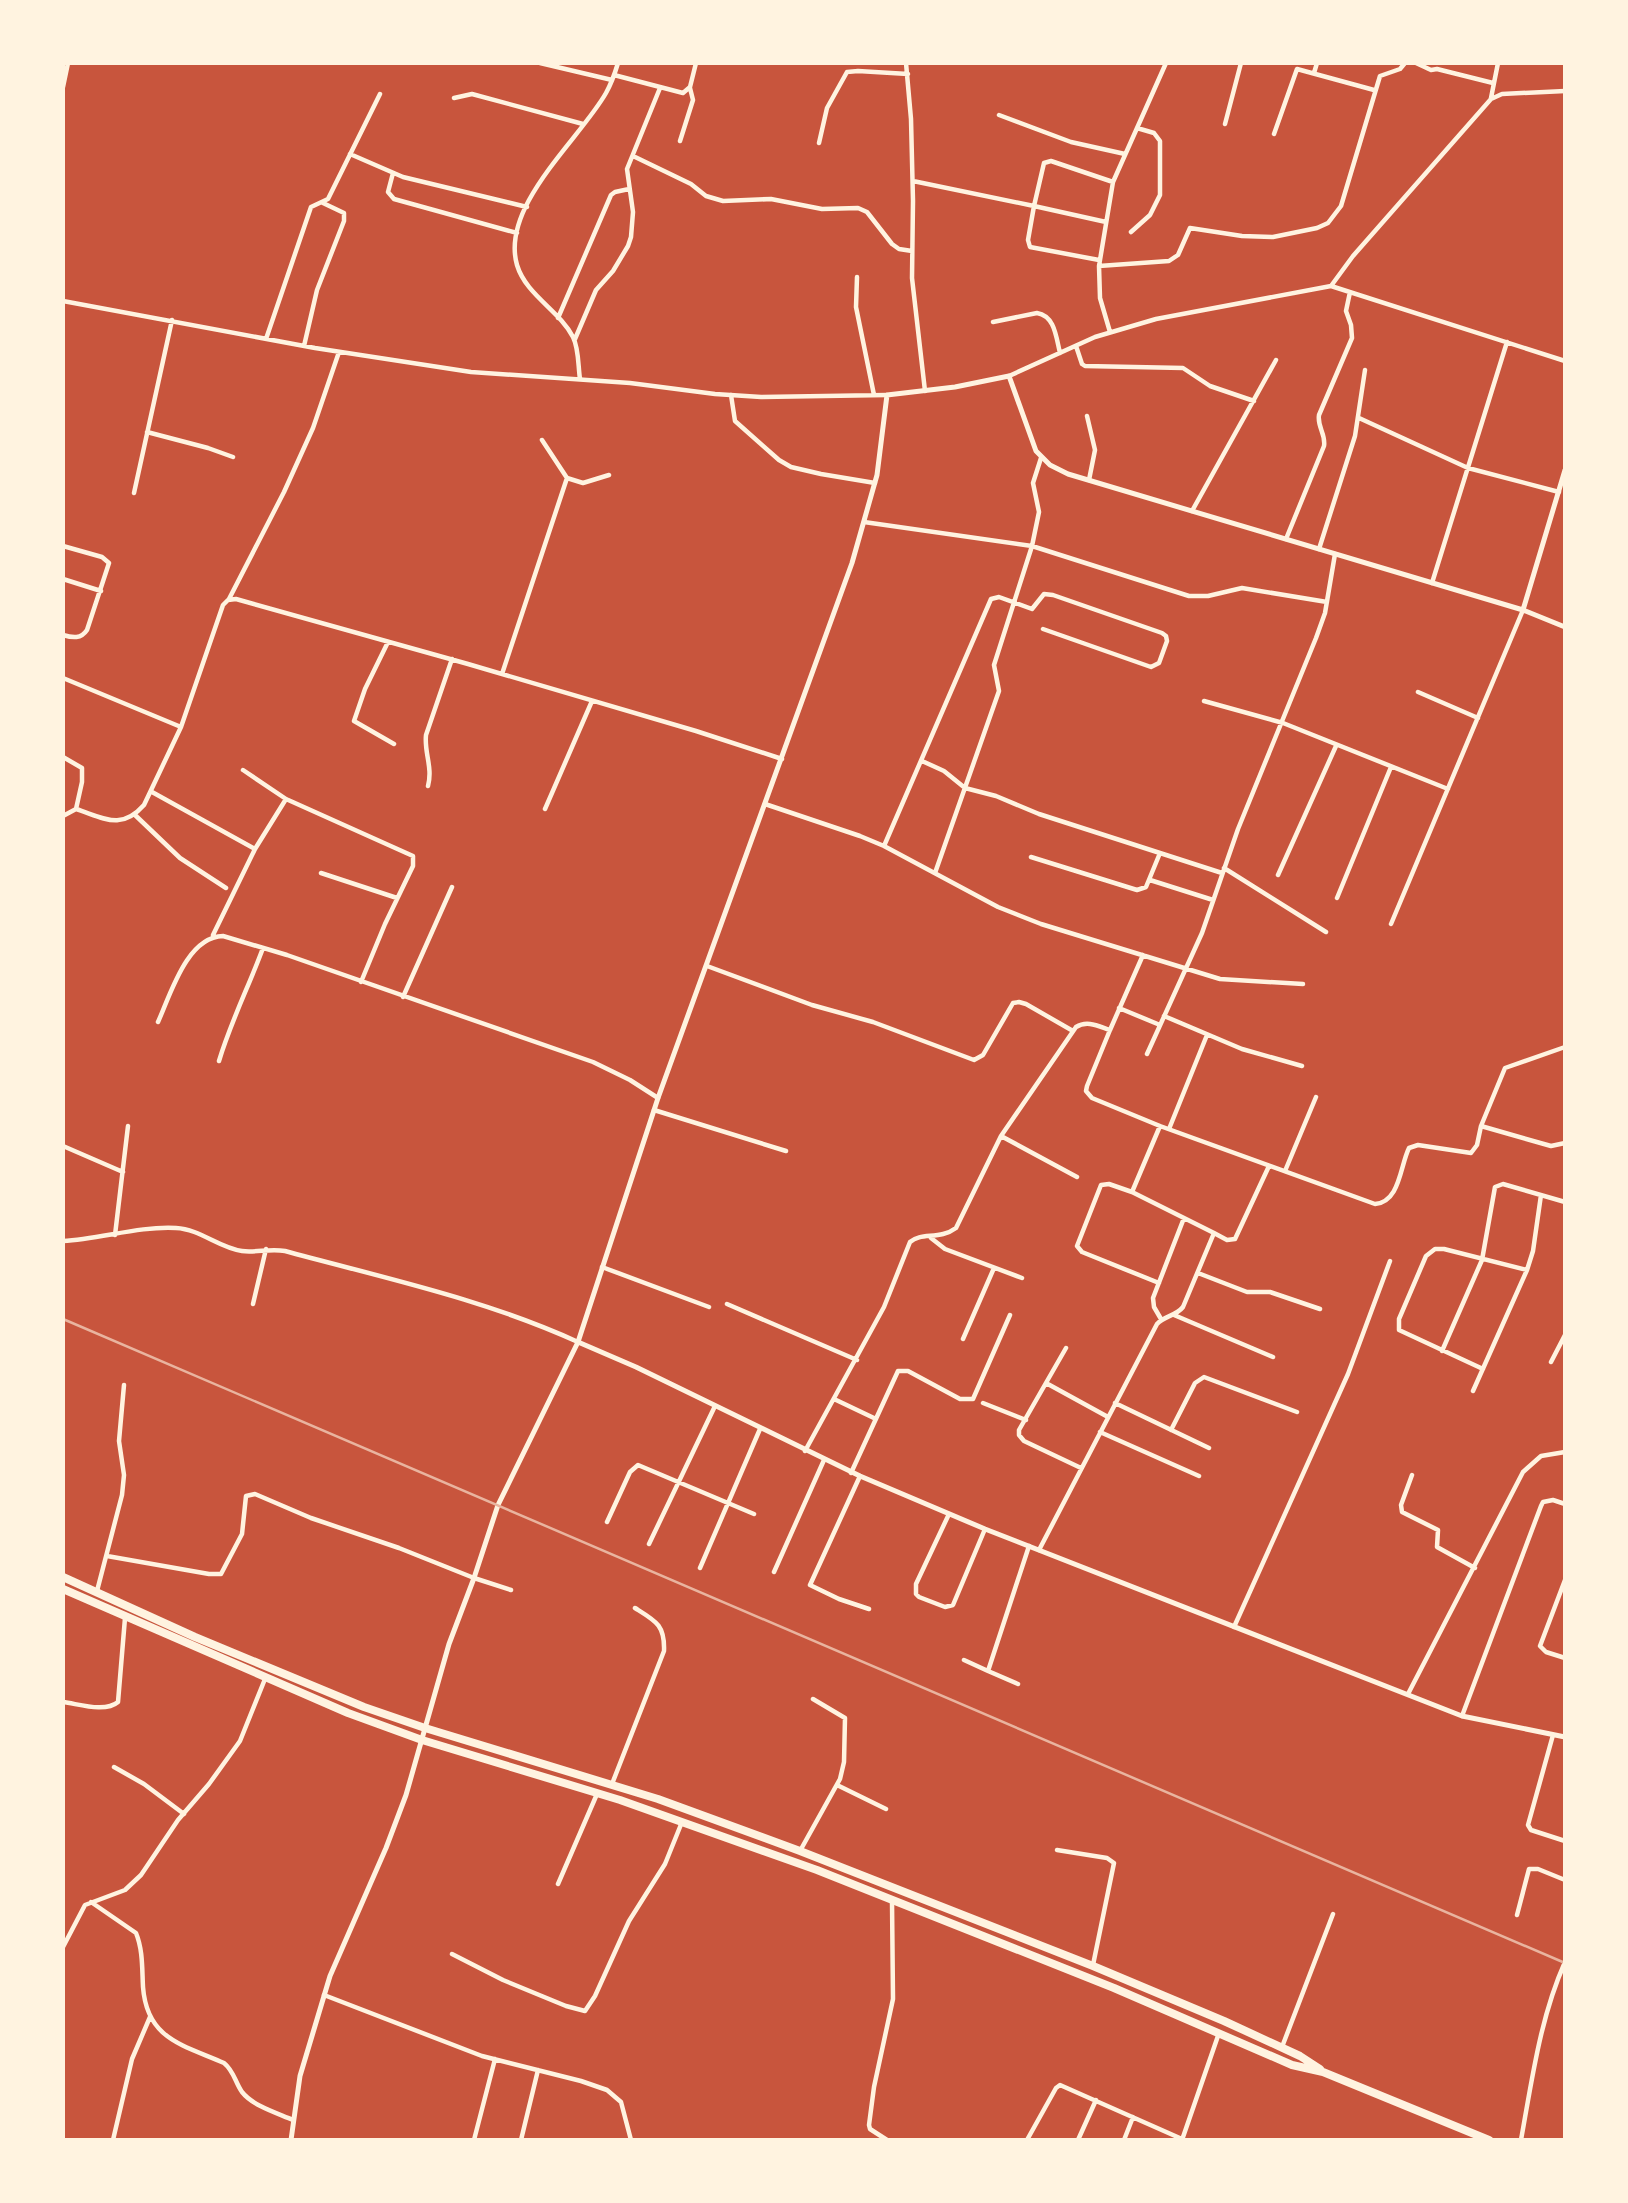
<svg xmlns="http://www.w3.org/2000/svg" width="1628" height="2203" font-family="Lato,sans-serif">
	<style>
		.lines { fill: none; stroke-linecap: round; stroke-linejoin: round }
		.minor { stroke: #fff3e0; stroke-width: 4.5 }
		.tertiary { stroke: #fff3e0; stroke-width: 5 }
		.trunk { stroke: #fff3e0; stroke-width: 8 }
		.rail { stroke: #e9b49f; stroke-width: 2.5 }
	</style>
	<rect width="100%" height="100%" fill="#c8553d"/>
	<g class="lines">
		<path class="minor" d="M 540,63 L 612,80
			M 906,63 L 911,119 L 913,201 L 912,278 L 925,391
			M 1416,63 L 1431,70 L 1437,69 L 1493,83
			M 1314,73 L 1317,63
			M 614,75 L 683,93 L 690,87 L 696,63
			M 63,87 L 68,63
			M 454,98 L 472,94 L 583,124
			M 1491,98 L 1498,63
			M 999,115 L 1071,142 L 1125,154
			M 1225,124 L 1241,63
			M 1274,134 L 1297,69 L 1374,90
			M 680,141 L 693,100 L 690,88
			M 819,143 L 827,108 L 847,72 L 858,71 L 908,74
			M 350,154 L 403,177 L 527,207
			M 633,156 L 691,184 L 706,196 L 723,201 L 771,199 L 822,209 L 858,208 L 867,212 L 892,244 L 899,249 L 912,251
			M 393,173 L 388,192 L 394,199 L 517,233
			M 913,181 L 1034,206 L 1044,163 L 1051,161 L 1113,182
			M 1131,232 L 1150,215 L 1160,195 L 1160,141 L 1154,133 L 1137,128
			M 1099,260 L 1030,247 L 1028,240 L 1034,206 L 1106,222
			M 1099,266 L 1169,261 L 1178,255 L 1190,228 L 1242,236 L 1273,237 L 1317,228 L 1328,223 L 1341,206 L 1380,76 L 1400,69 L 1405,63
			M 857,277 L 856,307 L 874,395
			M 1331,286 L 1565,361
			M 63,301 L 315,348 L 471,372 L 630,383 L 715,394 L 761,397 L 887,395
			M 558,318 L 611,195 L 615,192 L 629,189
			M 993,322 L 1037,313 C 1055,316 1056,337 1060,353
			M 1110,332 L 1100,298 L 1099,266 L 1113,182 L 1166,63
			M 266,339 L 311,207 L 328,199 L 380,94
			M 575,339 L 596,290 L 613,271 L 628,246 L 631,237 L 633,212 L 627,169 L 660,88
			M 304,346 L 317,290 L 344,221 L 344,213 L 323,203
			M 1076,346 L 1082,364 L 1085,366 L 1183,368 L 1210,386 L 1254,401
			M 1009,376 L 1095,337 L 1156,319 L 1331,286 L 1353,256 L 1491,99 L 1502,94 L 1565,91
			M 580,379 C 578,366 579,349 573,337 C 559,310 526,295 517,265 C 500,206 580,139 606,93 C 611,84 615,73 618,63
			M 731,395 L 735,421 L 779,460 L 791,467 L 821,474 L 875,483
			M 1087,416 L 1095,450 L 1089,480
			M 1359,418 L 1468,468 L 1559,492
			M 147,432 L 208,448 L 233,457
			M 567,478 L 583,483 L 609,475
			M 134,493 L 172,320
			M 1192,511 L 1276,360
			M 864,522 L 1032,546 L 1189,596 L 1208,596 L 1242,588 L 1327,602
			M 1286,539 L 1324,446 C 1326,434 1317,427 1319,415 L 1352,338 L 1351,325 L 1346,311 L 1350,292
			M 63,546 L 102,557 L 109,563 L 87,630 C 81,639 73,638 63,635
			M 1319,549 L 1355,436 L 1365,370
			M 63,579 L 101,591
			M 1432,583 L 1507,342
			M 229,599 L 284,492 L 313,428 L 339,352
			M 388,642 L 365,689 L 354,721 L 394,744
			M 502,674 L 567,478 L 542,440
			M 63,678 L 181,727
			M 1418,692 L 1478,718
			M 1204,701 L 1283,723 L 1448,789
			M 63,757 L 82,768 L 82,782 L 76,809
			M 922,761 L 944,771 L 965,788 L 996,796 L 1039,814 L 1222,873
			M 243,770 L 286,799 L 413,856 L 413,866 L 385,924 L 361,982
			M 428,786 C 433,767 424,753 426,735 L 452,659
			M 152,792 L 255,849
			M 765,804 L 860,836 L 884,846 L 998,907 L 1041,924 L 1220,979 L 1303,984
			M 545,809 L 592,701
			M 135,815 L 180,858 L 226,888
			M 63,816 L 76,809 C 104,818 121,831 144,805 L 181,727 L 223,605 L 228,600 L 236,599 L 468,664 L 696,731 L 782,759
			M 884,846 L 991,599 L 999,597 L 1032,609 L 1044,594 L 1053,595 L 1162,633 L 1166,636 L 1167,641 L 1159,663 L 1151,667 L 1043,629
			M 1031,857 L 1137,890 L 1146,887 L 1160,853
			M 1224,868 L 1326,932
			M 321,873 L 397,898
			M 935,873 L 999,691 L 994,665 L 1032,546 L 1039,512 L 1033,483 L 1041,458
			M 1278,875 L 1336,746
			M 1150,880 L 1213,900
			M 1337,898 L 1391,767
			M 1391,924 L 1523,610
			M 213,935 L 255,849 L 286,799
			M 707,966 L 812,1005 L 873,1022 L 974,1060 L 983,1055 L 1013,1003 L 1019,1002 L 1026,1004 L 1073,1031
			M 403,997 L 452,887
			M 1119,1008 L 1160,1025
			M 1164,1016 L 1242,1049 L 1302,1066
			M 158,1022 C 171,993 187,937 223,936 L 287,955 L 593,1062 L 630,1080 L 658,1098
			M 1110,1030 L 1087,1086 L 1086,1091 L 1092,1098 L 1160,1126 L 1375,1204 C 1400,1202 1400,1166 1409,1148 L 1418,1145 L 1471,1153 L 1477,1145 L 1481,1126
			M 1565,1047 L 1505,1068 L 1481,1126 L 1551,1146 L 1565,1143
			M 1147,1054 L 1202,933 L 1238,829 L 1316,638 L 1325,613 L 1335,554
			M 219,1061 C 231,1021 249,986 263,948
			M 654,1110 L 786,1151
			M 1169,1129 L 1207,1035
			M 1001,1136 L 1077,1177
			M 63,1146 L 123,1172
			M 1285,1171 L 1316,1097
			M 1132,1192 L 1109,1184 L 1101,1185 L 1077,1246 L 1082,1252 L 1159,1283
			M 1214,1233 L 1227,1240 L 1235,1239 L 1269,1166
			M 115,1235 L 128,1126
			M 931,1238 L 945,1249 L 1022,1278
			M 63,1241 C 101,1239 138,1226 176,1228 C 200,1229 219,1248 242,1251 C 256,1253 270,1248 285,1251 C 384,1278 484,1299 578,1342
			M 602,1267 L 709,1307
			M 1198,1273 L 1247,1292 L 1270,1292 L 1320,1309
			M 253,1304 L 266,1249
			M 727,1304 L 857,1360
			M 1174,1315 L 1273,1357
			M 1161,1319 L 1154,1307 L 1153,1298 L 1184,1218
			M 963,1339 L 994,1268
			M 1066,1348 L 1019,1430 L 1019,1435 L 1024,1441 L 1081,1468
			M 1442,1351 L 1482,1260 L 1495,1187 L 1503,1184 L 1565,1202
			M 1551,1362 L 1565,1335
			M 1483,1369 L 1399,1330 L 1399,1319 L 1426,1256 L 1435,1249 L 1444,1249 L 1527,1270
			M 1046,1383 L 1108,1417
			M 1473,1391 L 1527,1270 L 1533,1251 L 1541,1195
			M 834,1399 L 876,1419
			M 983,1403 L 1026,1420
			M 1115,1403 L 1209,1448
			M 1171,1430 L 1195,1383 L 1204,1377 L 1297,1412
			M 1100,1432 L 1199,1476
			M 805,1451 L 884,1307 L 910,1242 C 921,1232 940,1240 956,1228 L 1001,1136 L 1076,1027 C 1087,1020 1098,1026 1110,1030 L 1143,955
			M 851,1473 L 898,1371 L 908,1371 L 960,1399 L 973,1399 L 1010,1315
			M 1412,1475 L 1401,1505 L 1402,1512 L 1438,1530 L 1437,1547 L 1475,1568
			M 860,1476 L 810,1585 L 839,1599 L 869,1609
			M 949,1514 L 916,1584 L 916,1594 L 919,1597 L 945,1607 L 953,1605 L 985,1529
			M 607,1522 L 630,1472 L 638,1465 L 754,1514
			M 649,1544 L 715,1406
			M 1039,1550 L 1157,1324 C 1164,1316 1176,1316 1183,1307 L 1214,1233 L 1132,1192 L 1160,1126
			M 107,1556 L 209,1574 L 221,1574 L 242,1534 L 246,1496 L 255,1494 L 311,1518 L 399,1548 L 474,1578 L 511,1590
			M 700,1568 L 760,1429
			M 774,1572 L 824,1460
			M 1565,1580 L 1540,1646 L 1546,1652 L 1565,1658
			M 97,1591 L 122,1495 L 124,1475 L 119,1441 L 124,1385
			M 1234,1627 L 1348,1374 L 1390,1261
			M 964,1660 L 988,1671
			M 1018,1684 L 988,1671 L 1029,1546
			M 1408,1694 L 1523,1472 L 1541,1456 L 1565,1452
			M 63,1702 C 79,1704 105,1713 118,1702 L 125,1618
			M 1462,1716 L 1541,1506 L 1543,1502 L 1553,1500 L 1565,1504
			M 1553,1735 L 1528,1825 L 1531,1830 L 1565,1841
			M 114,1767 L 144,1784 L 184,1814
			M 612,1784 L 664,1651 C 665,1625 656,1621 635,1608
			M 837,1785 L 886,1809
			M 1057,1850 L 1107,1858 L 1114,1863 L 1093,1965
			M 800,1851 L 840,1779 L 844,1762 L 845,1718 L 813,1699
			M 558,1884 L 597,1794
			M 91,1902 L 136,1933 C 143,1950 142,1969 143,1987 C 147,2040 184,2045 224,2063 C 234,2071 235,2082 242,2092 C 253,2106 277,2113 293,2120
			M 1517,1915 L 1529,1869 L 1538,1869 L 1565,1880
			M 63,1947 L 85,1905 L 125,1890 L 141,1875 L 178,1820 L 209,1784 L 240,1741 L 265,1679
			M 452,1954 L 503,1980 L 566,2006 L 585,2011 L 595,1996 L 629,1921 L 665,1864 L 682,1822
			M 324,1995 L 482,2056 L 581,2081 L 607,2090 L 621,2102 L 631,2140
			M 1282,2047 L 1333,1914
			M 113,2140 L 132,2059 L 150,2017
			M 474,2140 L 495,2059
			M 521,2140 L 538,2070
			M 887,2140 L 870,2129 L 869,2125 L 874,2087 L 893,1999 L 892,1901
			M 1027,2140 L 1056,2088 L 1060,2085 L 1182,2139
			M 1078,2140 L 1096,2100
			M 1124,2140 L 1133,2117
			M 1182,2140 L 1219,2033
			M 1521,2140 C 1532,2080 1540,2018 1565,1962"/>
		<path class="tertiary" d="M 1523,610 L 1565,470
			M 578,1342 L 636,1367 L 860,1476 L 985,1529 L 1462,1716 L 1565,1737
			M 291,2140 L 300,2076 L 330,1976 L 386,1848 L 406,1795 L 449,1644 L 474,1578 L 498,1505 L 578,1342 L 658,1098 L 852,563 L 877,475 L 887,395 L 955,387 L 1009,376 L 1036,451 L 1050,465 L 1068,474 L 1523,610 L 1565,627"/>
		<path class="trunk" d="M 63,1577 L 195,1637 L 364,1707 L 425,1728 L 658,1799 L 800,1851 L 1093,1966 L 1224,2021 L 1300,2056 L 1320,2069
			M 63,1589 L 348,1713 L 422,1740 L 620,1800 L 817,1870 L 1114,1988 L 1292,2065 L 1323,2072 L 1489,2140"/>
		<path class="rail" d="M 63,1319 L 1565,1963"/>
	</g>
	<rect width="1628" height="2203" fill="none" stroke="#fff3e0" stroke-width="130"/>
</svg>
